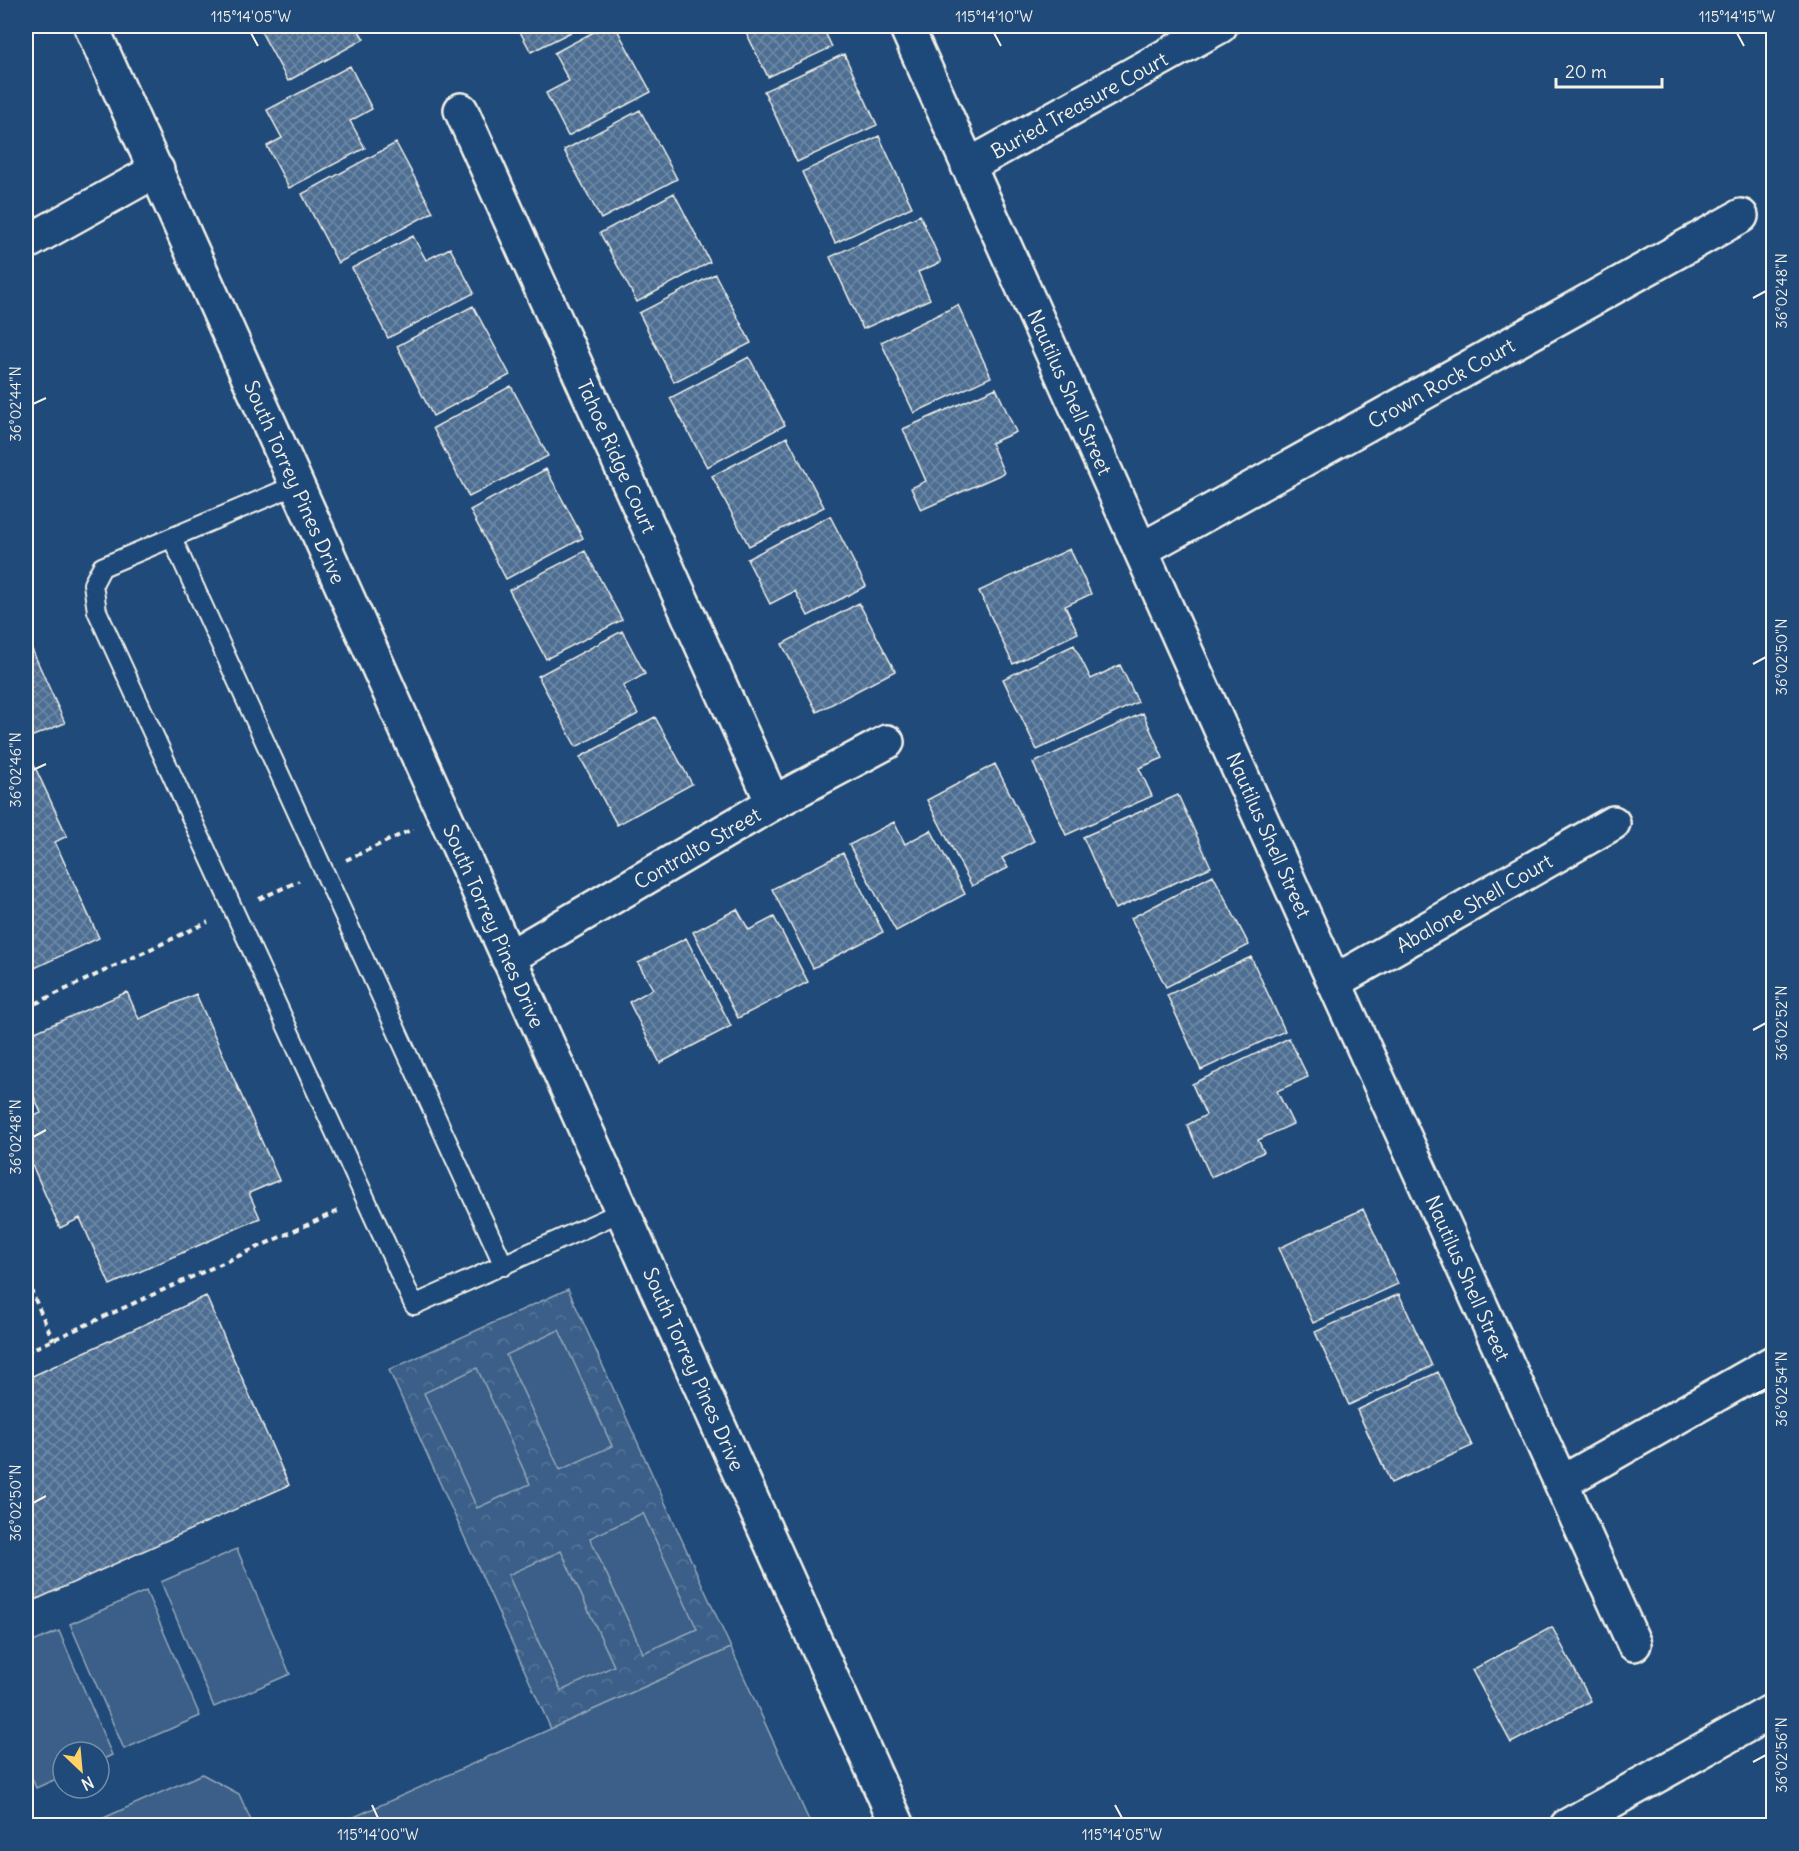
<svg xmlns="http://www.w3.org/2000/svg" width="1799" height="1851" font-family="Delius,sans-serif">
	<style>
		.park { fill: url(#park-crowns); stroke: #97a8b8; stroke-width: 1.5 }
		.pitch { fill: #3a5f88; stroke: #97a8b8; stroke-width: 1.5 }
		.building { fill: url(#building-cross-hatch); stroke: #f4f1e8; stroke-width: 1.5 }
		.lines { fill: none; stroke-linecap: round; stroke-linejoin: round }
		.service-casing { stroke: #f4f1e8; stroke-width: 22 }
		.minor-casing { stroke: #f4f1e8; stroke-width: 38 }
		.tertiary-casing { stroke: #f4f1e8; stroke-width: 38 }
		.secondary-casing { stroke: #f4f1e8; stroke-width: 38 }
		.path { stroke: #f4f1e8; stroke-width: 4; stroke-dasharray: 6 4.5; stroke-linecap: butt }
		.service { stroke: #1f4a7a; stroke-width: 18 }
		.minor { stroke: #1f4a7a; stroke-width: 33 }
		.tertiary { stroke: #1f4a7a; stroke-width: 33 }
		.secondary { stroke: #1f4a7a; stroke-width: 33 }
		.ticks { fill: none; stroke: #f4f1e8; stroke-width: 2 }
		.labels { text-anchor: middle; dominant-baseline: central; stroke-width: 4.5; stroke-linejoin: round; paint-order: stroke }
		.street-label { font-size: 20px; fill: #f4f1e8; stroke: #1f4a7a }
		.neatline { fill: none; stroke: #f4f1e8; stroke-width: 2 }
		.ticks-label { font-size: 15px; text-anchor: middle; fill: #f4f1e8 }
	</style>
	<defs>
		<pattern id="park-crowns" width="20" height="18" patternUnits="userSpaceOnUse" patternTransform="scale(1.5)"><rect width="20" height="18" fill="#3a5f88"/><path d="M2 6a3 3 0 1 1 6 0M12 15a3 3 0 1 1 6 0" fill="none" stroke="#577699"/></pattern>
		<pattern id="building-cross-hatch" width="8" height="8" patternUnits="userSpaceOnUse" patternTransform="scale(1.5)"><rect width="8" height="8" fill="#4d6e92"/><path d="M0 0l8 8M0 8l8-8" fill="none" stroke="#708aa6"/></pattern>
	</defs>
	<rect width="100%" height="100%" fill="#1f4a7a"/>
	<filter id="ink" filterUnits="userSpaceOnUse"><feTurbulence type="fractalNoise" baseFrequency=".0167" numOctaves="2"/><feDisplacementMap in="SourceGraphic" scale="12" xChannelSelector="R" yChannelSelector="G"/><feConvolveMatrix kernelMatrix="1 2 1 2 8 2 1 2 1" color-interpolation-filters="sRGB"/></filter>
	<g filter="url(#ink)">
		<path class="park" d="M 568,1289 L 731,1648 L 551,1729 L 389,1370 Z"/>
		<path class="pitch" d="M 559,1330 L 612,1446 L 560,1470 L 506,1355 Z
			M 477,1368 L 530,1484 L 477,1508 L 424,1393 Z
			M 643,1513 L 697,1629 L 643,1653 L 590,1538 Z
			M 237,1549 L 290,1674 L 214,1707 L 161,1582 Z
			M 561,1551 L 614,1666 L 561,1691 L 508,1575 Z
			M 146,1591 L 200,1716 L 124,1749 L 70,1624 Z
			M 59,1631 L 112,1755 L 99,1761 L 99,1752 L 63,1752 L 63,1776 L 36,1788 L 26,1763 L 26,1645 Z
			M 731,1648 L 811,1825 L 343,1825 L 345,1821 Z
			M 202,1774 L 239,1794 L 253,1825 L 88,1825 Z"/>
		<path class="building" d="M 258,26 L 356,26 L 364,39 L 288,81 Z
			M 517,26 L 583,26 L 531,52 Z
			M 605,26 L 615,26 L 651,92 L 568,136 L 546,93 L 569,81 L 554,53 Z
			M 743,26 L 822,26 L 832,47 L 768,77 Z
			M 844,54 L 877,125 L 797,162 L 764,91 Z
			M 350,66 L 372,109 L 350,121 L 365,148 L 289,188 L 267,146 L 282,138 L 267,110 Z
			M 640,110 L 677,179 L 601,219 L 564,150 Z
			M 879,136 L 912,207 L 835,243 L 802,172 Z
			M 396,143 L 433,212 L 338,263 L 302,194 Z
			M 674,193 L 710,262 L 637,302 L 600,233 Z
			M 920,215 L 941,262 L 918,272 L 930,299 L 863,329 L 830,257 Z
			M 413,236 L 426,260 L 450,248 L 474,293 L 388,338 L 352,268 Z
			M 715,274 L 751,343 L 674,382 L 639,313 Z
			M 958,305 L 991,377 L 914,413 L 881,342 Z
			M 473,306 L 510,375 L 433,416 L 397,346 Z
			M 749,357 L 785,425 L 707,467 L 670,398 Z
			M 511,386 L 548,456 L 469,497 L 433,428 Z
			M 996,388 L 1016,432 L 991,443 L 1004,473 L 921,510 L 911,488 L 926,481 L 903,429 Z
			M 787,437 L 824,507 L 749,546 L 712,476 Z
			M 546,469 L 583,538 L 506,579 L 470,510 Z
			M 830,516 L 866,586 L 808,616 L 795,591 L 770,604 L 747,559 Z
			M 1070,549 L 1091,594 L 1065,606 L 1078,633 L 1013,664 L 979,591 Z
			M 585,551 L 622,620 L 546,659 L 509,590 Z
			M 859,603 L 895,671 L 817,712 L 782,644 Z
			M 622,631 L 645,674 L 623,686 L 638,714 L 576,747 L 538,676 Z
			M 26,636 L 65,723 L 26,739 Z
			M 1074,645 L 1091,679 L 1120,665 L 1138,702 L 1037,750 L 1003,679 Z
			M 1143,713 L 1163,758 L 1139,768 L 1152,796 L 1066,835 L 1033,763 Z
			M 655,717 L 692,784 L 617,825 L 580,757 Z
			M 26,748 L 67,836 L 55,842 L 99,938 L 28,971 L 31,978 L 26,981 Z
			M 995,764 L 1034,841 L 1002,858 L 1008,868 L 972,886 L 927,800 Z
			M 1178,795 L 1211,867 L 1115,909 L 1083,837 Z
			M 894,822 L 905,844 L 931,830 L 965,894 L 896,931 L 849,845 Z
			M 843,853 L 883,932 L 813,968 L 772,889 Z
			M 1213,875 L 1249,945 L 1166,987 L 1131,918 Z
			M 737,909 L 749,930 L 774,917 L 808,982 L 738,1018 L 693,932 Z
			M 686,938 L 731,1026 L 660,1063 L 629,1002 L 653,989 L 638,963 Z
			M 1251,957 L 1285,1031 L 1201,1070 L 1167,995 Z
			M 127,992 L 139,1019 L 196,994 L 279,1180 L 249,1193 L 260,1218 L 110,1285 L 80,1218 L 60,1228 L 26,1151 L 26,1120 L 41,1113 L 26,1078 L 26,1036 Z
			M 1289,1038 L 1308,1077 L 1277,1091 L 1293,1124 L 1258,1140 L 1264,1152 L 1211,1177 L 1187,1125 L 1206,1115 L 1192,1084 Z
			M 1363,1209 L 1398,1284 L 1313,1323 L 1279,1248 Z
			M 1399,1294 L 1432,1366 L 1349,1405 L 1315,1332 Z
			M 206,1296 L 289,1485 L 26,1604 L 26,1379 Z
			M 1438,1372 L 1472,1446 L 1391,1483 L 1357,1410 Z
			M 1552,1627 L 1591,1701 L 1511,1743 L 1472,1670 Z"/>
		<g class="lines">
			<g class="service-casing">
				<path id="service" d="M 296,485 L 102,567 L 93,584 L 97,611 L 414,1305 L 623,1211
					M 172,538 L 504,1266"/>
			</g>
			<g class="minor-casing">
				<path id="minor" d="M 906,26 L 1334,982 L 1634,1644
					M 461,110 L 773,803
					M 968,166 L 1220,26
					M 26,243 L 157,170
					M 1141,550 L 1741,216
					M 508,958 L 773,803 L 887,742
					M 1334,982 L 1613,823
					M 1561,1483 L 1774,1362"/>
			</g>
			<g class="tertiary-casing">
				<path id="tertiary" d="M 91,26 L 898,1826"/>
			</g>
			<g class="secondary-casing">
				<path id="secondary" d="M 1567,1826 L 1774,1710"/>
			</g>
			<path class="path" d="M 346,860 L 413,829
				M 259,899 L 299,881
				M 26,1008 L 208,922
				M 26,1279 L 53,1340
				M 26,1352 L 340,1210"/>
			<use href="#service" class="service"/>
			<use href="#minor" class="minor"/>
			<use href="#tertiary" class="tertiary"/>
			<use href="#secondary" class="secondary"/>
		</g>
	</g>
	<path class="ticks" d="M 251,33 L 258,46M 994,33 L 1001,46M 1737,33 L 1744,46M 1753,298 L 1766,291M 33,404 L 46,398M 1753,664 L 1766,657M 33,770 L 46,764M 1753,1030 L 1766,1023M 33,1137 L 46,1130M 1753,1396 L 1766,1389M 33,1503 L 46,1496M 1753,1762 L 1766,1755M 372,1805 L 378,1818M 1115,1805 L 1122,1818"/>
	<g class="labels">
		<g class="street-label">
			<text transform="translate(1079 105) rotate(-29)">Buried Treasure Court</text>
			<text transform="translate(1441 383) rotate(-29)">Crown Rock Court</text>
			<text transform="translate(1070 392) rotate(66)">Nautilus Shell Street</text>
			<text transform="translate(617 456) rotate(66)">Tahoe Ridge Court</text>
			<text transform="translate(295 482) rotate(66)">South Torrey Pines Drive</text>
			<text transform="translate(1269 835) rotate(66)">Nautilus Shell Street</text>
			<text transform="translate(697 848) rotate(-30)">Contralto Street</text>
			<text transform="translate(1474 903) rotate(-30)">Abalone Shell Court</text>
			<text transform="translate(494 926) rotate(66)">South Torrey Pines Drive</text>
			<text transform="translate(1468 1278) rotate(66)">Nautilus Shell Street</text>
			<text transform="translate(694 1369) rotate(66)">South Torrey Pines Drive</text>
		</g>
	</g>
	<rect width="1799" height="1851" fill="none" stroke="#1f4a7a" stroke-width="66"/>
	<g transform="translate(81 1770) rotate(154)"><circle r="28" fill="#1f4a7a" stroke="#748da6" stroke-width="1.5"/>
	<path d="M0-4.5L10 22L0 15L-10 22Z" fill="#ffd166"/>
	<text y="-9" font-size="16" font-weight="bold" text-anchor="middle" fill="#f4f1e8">N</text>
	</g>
	<path d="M1556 78v9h106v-9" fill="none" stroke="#f4f1e8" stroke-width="3"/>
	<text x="1565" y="78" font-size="18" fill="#f4f1e8" stroke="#1f4a7a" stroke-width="4.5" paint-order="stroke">20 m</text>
	<rect x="33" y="33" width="1733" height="1785" class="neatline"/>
	<g class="ticks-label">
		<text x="251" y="22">115°14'05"W</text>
		<text x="994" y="22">115°14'10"W</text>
		<text x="1737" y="22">115°14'15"W</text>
		<text transform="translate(1782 291) rotate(-90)" y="5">36°02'48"N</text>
		<text transform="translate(16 404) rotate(-90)" y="5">36°02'44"N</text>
		<text transform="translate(1782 657) rotate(-90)" y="5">36°02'50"N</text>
		<text transform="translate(16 770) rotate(-90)" y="5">36°02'46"N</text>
		<text transform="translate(1782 1023) rotate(-90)" y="5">36°02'52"N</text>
		<text transform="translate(16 1137) rotate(-90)" y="5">36°02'48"N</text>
		<text transform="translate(1782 1389) rotate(-90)" y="5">36°02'54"N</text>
		<text transform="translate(16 1503) rotate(-90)" y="5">36°02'50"N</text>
		<text transform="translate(1782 1755) rotate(-90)" y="5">36°02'56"N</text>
		<text x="378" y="1840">115°14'00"W</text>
		<text x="1122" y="1840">115°14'05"W</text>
	</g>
</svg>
